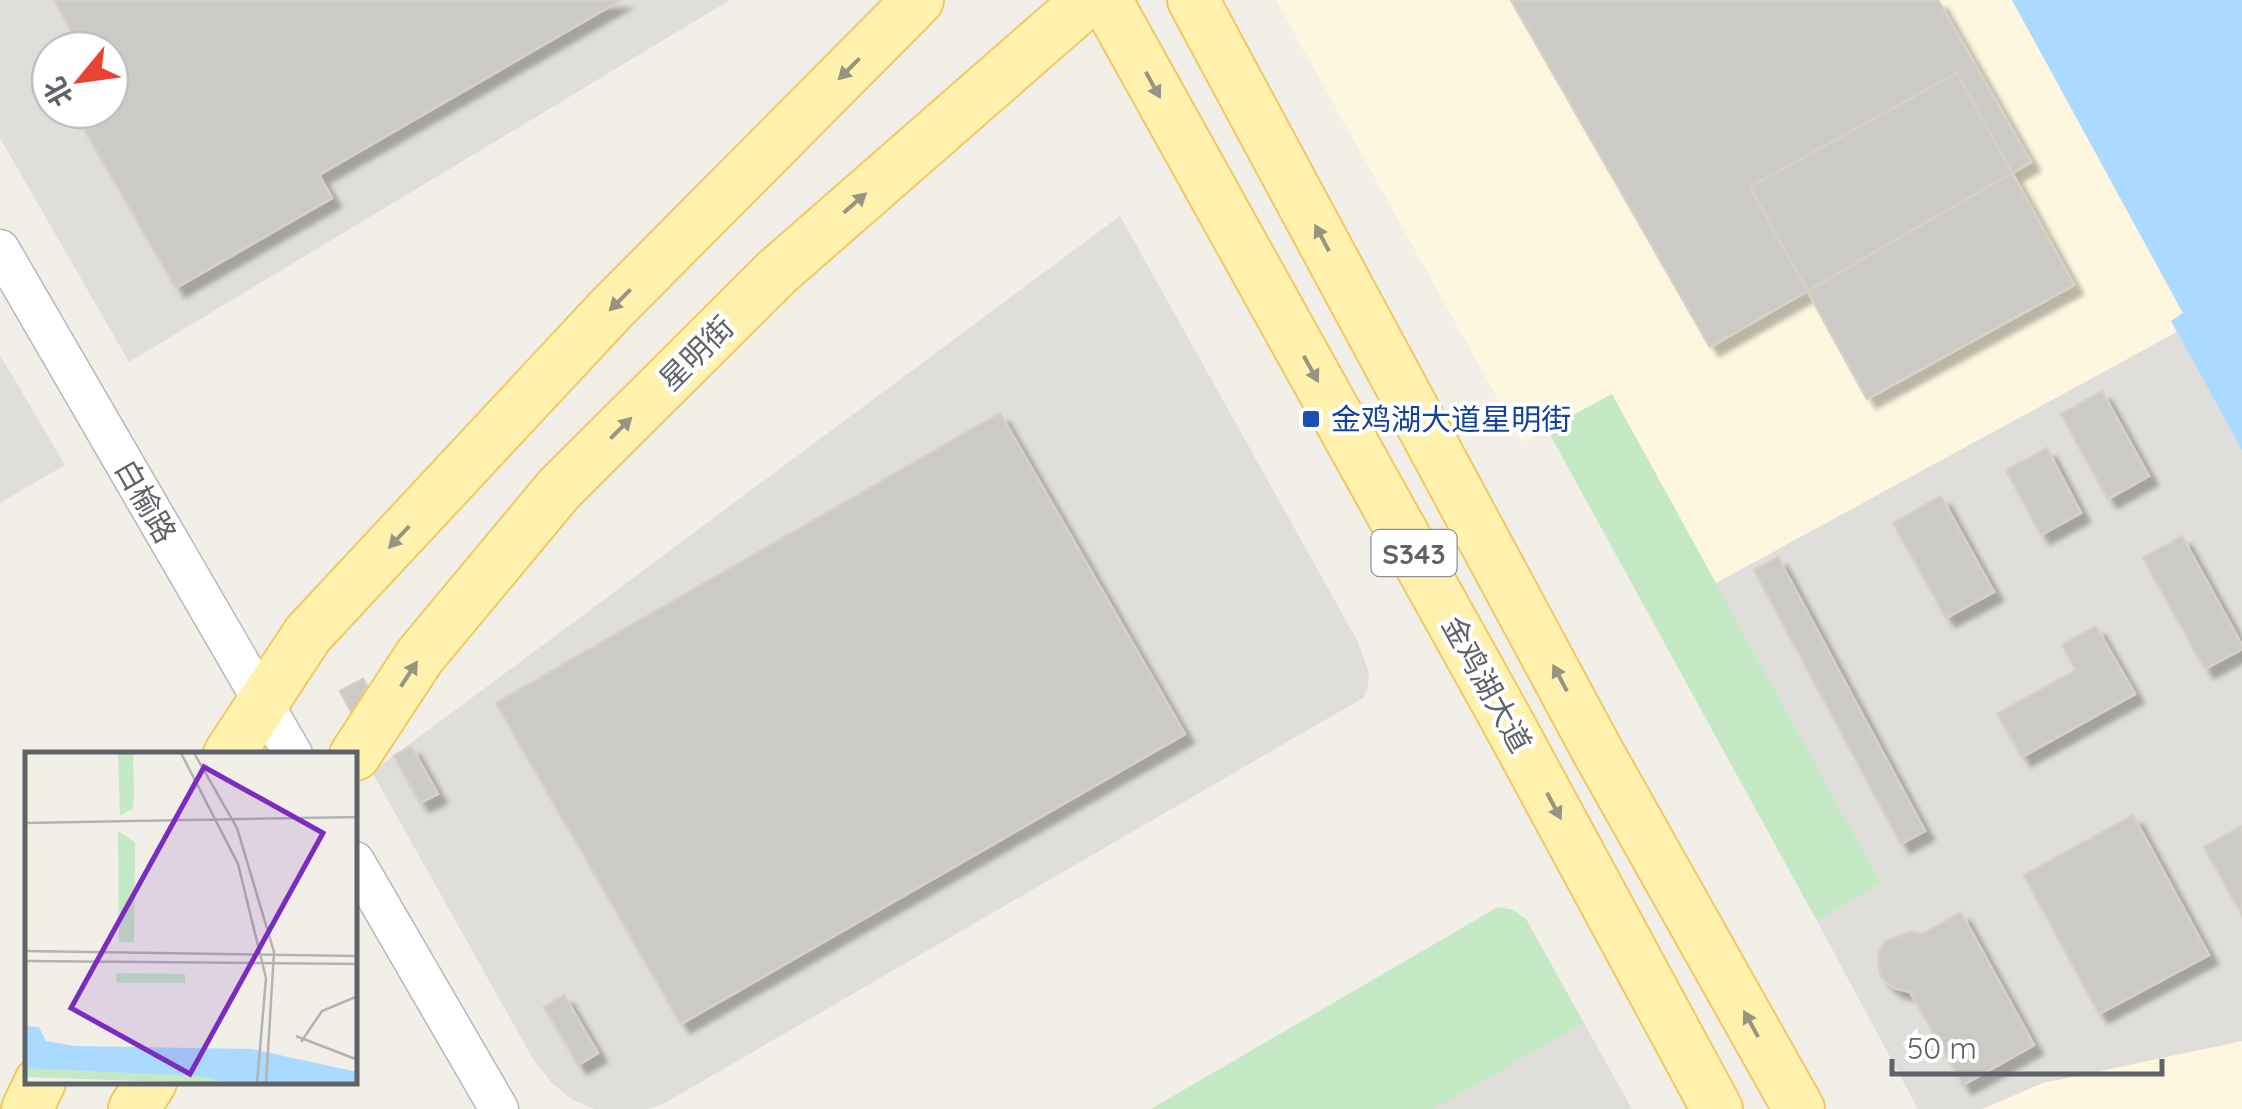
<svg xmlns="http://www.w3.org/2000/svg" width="2242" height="1109" font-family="Quicksand,'Noto Sans SC',sans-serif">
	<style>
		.commercial { fill: #fef7e0 }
		.industrial { fill: #e0deda; fill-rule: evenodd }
		.green { fill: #c5e8c5 }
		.water { fill: #aadaff }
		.building { fill: #cccac5; stroke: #d6d1c6; stroke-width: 2.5; filter: url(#shadow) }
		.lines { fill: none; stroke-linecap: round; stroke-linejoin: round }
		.tertiary-casing { stroke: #b5b8bc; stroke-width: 41 }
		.primary-casing { stroke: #f2c960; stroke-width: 54 }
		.tertiary { stroke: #fff; stroke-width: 38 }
		.primary { stroke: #fff2af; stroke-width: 50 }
		.oneway { fill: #979581 }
		.transit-dot { fill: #1a4fb4; stroke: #fff; stroke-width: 4 }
		.labels { text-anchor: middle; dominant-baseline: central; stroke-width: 8; stroke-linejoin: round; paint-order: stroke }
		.shield { fill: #fff; stroke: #8f9295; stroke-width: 2.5 }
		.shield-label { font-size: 28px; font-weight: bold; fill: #5f6368 }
		.street-label { font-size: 30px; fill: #5f6368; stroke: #fff }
		.transit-label { font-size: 30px; fill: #164399; stroke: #fff; text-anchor: start }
		.inset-road { fill: none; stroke: #b3b3b1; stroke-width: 2.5 }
		.view { fill: #7b2cbf; fill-opacity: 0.15; stroke: #7b2cbf; stroke-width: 5 }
		.inset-edge { fill: none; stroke: #5f6368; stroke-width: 5 }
	</style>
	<defs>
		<filter id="shadow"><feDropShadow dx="9" dy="9" stdDeviation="2.5" flood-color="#0004"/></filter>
	</defs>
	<rect width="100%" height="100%" fill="#f1efe8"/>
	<path class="commercial" d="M 1276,0 L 2012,0 L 2183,314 L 2171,321 L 2177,332 L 1716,583 L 1612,395 L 1522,442 Z
		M 2242,1041 L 2242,1109 L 1982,1109 L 2043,1083 Z"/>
	<path class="industrial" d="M 0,0 L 730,0 L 129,362 L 0,138 ZM 50,50 L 110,50 L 110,110 L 50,110 Z
		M 1120,216 L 1358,642 L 1369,673 L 1368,688 L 1363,698 L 663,1104 L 647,1109 L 594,1109 L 571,1099 L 552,1083 L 533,1059 L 372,772 Z
		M 2177,332 L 2242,450 L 2242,1041 L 2043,1083 L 1982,1109 L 1918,1109 L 1817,921 L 1881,883 L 1716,583 Z
		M 0,355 L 65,465 L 0,503 Z
		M 1584,1023 L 1632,1109 L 1434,1109 Z"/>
	<path class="green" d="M 1612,394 L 1881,883 L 1817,921 L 1547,429 Z
		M 1498,907 L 1513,910 L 1526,919 L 1584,1023 L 1434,1109 L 1151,1109 Z"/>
	<path class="water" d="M 2012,0 L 2242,0 L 2242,450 L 2171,321 L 2183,313 Z"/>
	<path class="building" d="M 54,0 L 621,0 L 319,175 L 332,198 L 176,288 L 73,110 L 110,110 L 110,50 L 82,50 Z
		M 1511,0 L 1938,0 L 2031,162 L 1710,347 Z
		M 1957,73 L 2074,285 L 1867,399 L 1750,187 Z
		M 2102,391 L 2149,476 L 2108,499 L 2061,414 Z
		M 1000,413 L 1185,734 L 681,1024 L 496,703 Z
		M 2047,448 L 2081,513 L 2041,535 L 2006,470 Z
		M 1941,496 L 1994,592 L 1946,618 L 1893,523 Z
		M 2182,536 L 2242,645 L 2242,649 L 2205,669 L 2143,558 Z
		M 1778,557 L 1925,831 L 1901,844 L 1754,570 Z
		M 2096,626 L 2135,694 L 2022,757 L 1997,714 L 2076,670 L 2062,645 Z
		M 363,679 L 382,713 L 359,726 L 340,691 Z
		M 411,746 L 438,794 L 420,803 L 394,756 Z
		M 2133,815 L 2209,955 L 2099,1014 L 2024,875 Z
		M 2242,826 L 2242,915 L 2204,847 Z
		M 1961,912 L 2034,1045 L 1963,1085 L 1910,992 L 1894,988 L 1881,977 L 1878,963 L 1880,950 L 1885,941 L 1910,932 L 1922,934 Z
		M 564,995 L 598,1053 L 578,1065 L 544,1007 Z"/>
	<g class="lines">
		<g class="tertiary-casing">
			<path id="tertiary" d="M 0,249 L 293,754
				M 355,861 L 499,1109"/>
		</g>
		<g class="primary-casing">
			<path id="primary" d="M 1106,0 L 1505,717 L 1717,1109
				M 1193,0 L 1598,752 L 1799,1109
				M 229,754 L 308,634 L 611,309 L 918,0
				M 355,755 L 420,656 L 559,489 L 777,272 L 1088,0
				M 27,1109 L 40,1082
				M 134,1109 L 151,1082"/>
		</g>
		<use href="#tertiary" class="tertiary"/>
		<use href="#primary" class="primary"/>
	</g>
	<defs><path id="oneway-solid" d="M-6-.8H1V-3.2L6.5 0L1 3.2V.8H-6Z" transform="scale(2.5)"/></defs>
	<g class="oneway">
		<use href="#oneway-solid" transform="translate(849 69) rotate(135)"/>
		<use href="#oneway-solid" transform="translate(1153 85) rotate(61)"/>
		<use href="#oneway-solid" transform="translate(855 203) rotate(-41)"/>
		<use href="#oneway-solid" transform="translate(1322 238) rotate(-118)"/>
		<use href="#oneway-solid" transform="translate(620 300) rotate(135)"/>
		<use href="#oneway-solid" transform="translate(1311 369) rotate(61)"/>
		<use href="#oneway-solid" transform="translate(621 428) rotate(-45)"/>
		<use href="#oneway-solid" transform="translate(399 537) rotate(133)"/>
		<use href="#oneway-solid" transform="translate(409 674) rotate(-57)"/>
		<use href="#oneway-solid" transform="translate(1560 678) rotate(-118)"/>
		<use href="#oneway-solid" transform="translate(1554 806) rotate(62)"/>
		<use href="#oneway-solid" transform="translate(1751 1024) rotate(-119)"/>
	</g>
	<rect class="transit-dot" x="1301" y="409" width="20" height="20" rx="5"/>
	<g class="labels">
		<rect class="shield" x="1371.5" y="530" width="85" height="46" rx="8"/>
		<g class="shield-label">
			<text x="1414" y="553">S343</text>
		</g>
		<g class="street-label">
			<text transform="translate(696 353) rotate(-45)">星明街</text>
			<text transform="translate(146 501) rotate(60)">白榆路</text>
			<text transform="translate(1487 684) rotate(61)">金鸡湖大道</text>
		</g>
		<g class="transit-label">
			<text x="1331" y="419">金鸡湖大道星明街</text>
		</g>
	</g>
	<g transform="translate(25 752)">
		<rect width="332" height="332" fill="#f1efe8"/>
		<path d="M 93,1 L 108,1 L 109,43 L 108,56 L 95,64 ZM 93,79 L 110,90 L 109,190 L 94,190 ZM 91,221 L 160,222 L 160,231 L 92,231 ZM 27,315 L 174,324 L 206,332 L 0,325 L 0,316 Z" fill="#c5e8c5"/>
		<path d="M 0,274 L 14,275 L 21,289 L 50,294 L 227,297 L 332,320 L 332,332 L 206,332 L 174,324 L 0,316 Z" fill="#aadaff"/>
		<path class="inset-road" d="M 156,1 L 213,112 L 241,226 L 232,332M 169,1 L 212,76 L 249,200 L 241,332M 0,71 L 333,65M 0,199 L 333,204M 0,209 L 333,212M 271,284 L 333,308M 276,290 L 297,259 L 333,244"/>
		<path class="view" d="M 179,15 L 298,81 L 165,322 L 46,256 Z"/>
		<rect width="332" height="332" class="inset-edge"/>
	</g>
	<g transform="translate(80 80) rotate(241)"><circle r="48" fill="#ffffff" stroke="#bfc1c3" stroke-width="2.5"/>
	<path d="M0-8L18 38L0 25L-18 38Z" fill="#ea4335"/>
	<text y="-15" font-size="28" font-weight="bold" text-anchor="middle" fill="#5f6368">北</text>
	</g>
	<path d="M1892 1059v15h270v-15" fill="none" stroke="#5f6368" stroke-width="5"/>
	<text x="1907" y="1059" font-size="30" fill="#5f6368" stroke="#ffffff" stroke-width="8" paint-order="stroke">50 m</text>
</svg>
